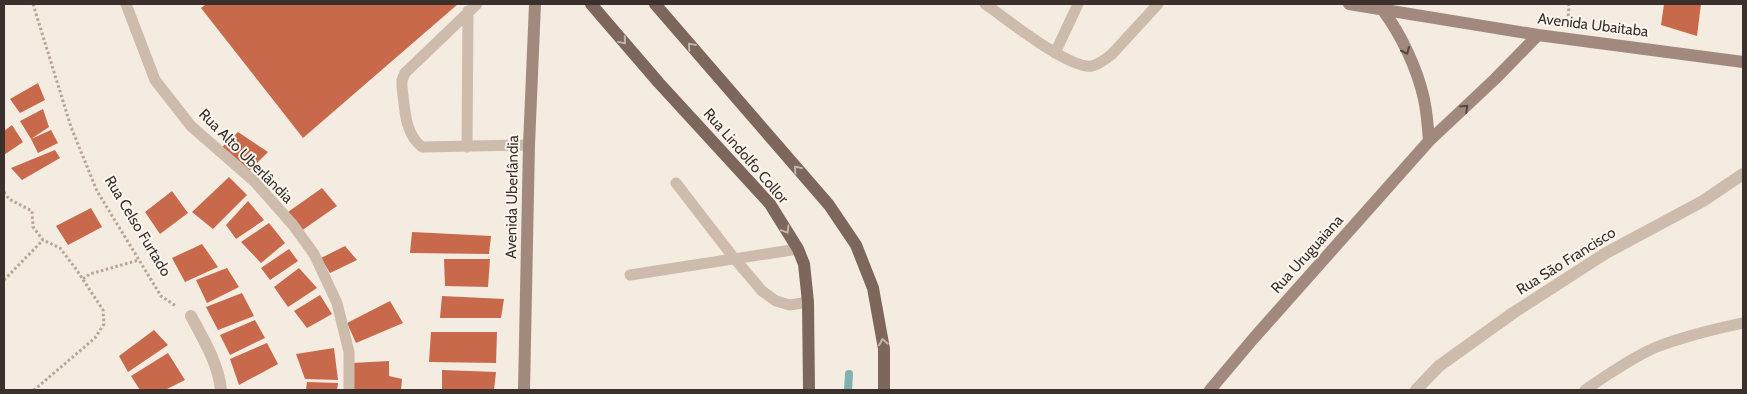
<svg xmlns="http://www.w3.org/2000/svg" width="1747" height="394" font-family="Cabin,sans-serif">
	<style>
		.lines { fill: none; stroke-linecap: round; stroke-linejoin: round }
		.stream { stroke: #7fb0b2; stroke-width: 8 }
		.building { fill: #c8694b }
		.path { stroke: #b9a596; stroke-width: 3; stroke-dasharray: 2.5 2.5; stroke-linecap: butt }
		.lane { stroke: #cdbbac; stroke-width: 11 }
		.street { stroke: #cdbbac; stroke-width: 12 }
		.secondary { stroke: #a18a7d; stroke-width: 12 }
		.primary { stroke: #7d675c; stroke-width: 12 }
		.oneway { stroke: #c2b5ac }
		.oneway2 { stroke: #544640 }
		.labels { text-anchor: middle; dominant-baseline: central; stroke-width: 4; stroke-linejoin: round; paint-order: stroke }
		.street-label { font-size: 15px; fill: #3b302b; stroke: #fbf5ee }
	</style>
	<rect width="100%" height="100%" fill="#f4ebe1"/>
	<g class="lines">
		<path class="stream" d="M 848,390 L 849,374"/>
	</g>
	<path class="building" d="M 206,4 L 458,4 L 303,138 L 201,8 Z
		M 1664,4 L 1701,4 L 1697,36 L 1661,25 Z
		M 38,83 L 45,100 L 20,113 L 10,99 Z
		M 43,109 L 49,127 L 31,139 L 20,121 Z
		M 12,125 L 23,142 L 4,155 L 4,131 Z
		M 51,130 L 58,143 L 38,153 L 31,139 Z
		M 238,132 L 268,152 L 248,172 L 221,148 Z
		M 55,150 L 60,158 L 22,180 L 11,168 Z
		M 229,177 L 247,195 L 213,229 L 192,212 Z
		M 322,188 L 337,206 L 301,231 L 288,212 Z
		M 172,191 L 188,213 L 160,234 L 145,212 Z
		M 248,201 L 264,220 L 236,239 L 226,225 Z
		M 91,208 L 102,227 L 68,245 L 56,226 Z
		M 269,223 L 285,243 L 261,263 L 241,242 Z
		M 412,232 L 491,236 L 489,254 L 410,253 Z
		M 202,244 L 218,267 L 185,282 L 172,258 Z
		M 345,246 L 357,260 L 330,273 L 321,258 Z
		M 289,249 L 298,261 L 270,280 L 261,268 Z
		M 444,259 L 490,259 L 488,287 L 445,286 Z
		M 227,268 L 239,287 L 207,303 L 196,280 Z
		M 299,268 L 317,288 L 288,307 L 274,287 Z
		M 242,293 L 254,316 L 218,330 L 206,307 Z
		M 320,295 L 332,314 L 307,328 L 294,311 Z
		M 442,296 L 504,299 L 501,318 L 440,318 Z
		M 390,301 L 403,323 L 356,343 L 347,323 Z
		M 255,320 L 265,338 L 230,355 L 220,335 Z
		M 154,330 L 168,345 L 128,372 L 119,356 Z
		M 431,332 L 497,332 L 496,363 L 429,362 Z
		M 267,343 L 278,364 L 239,385 L 230,359 Z
		M 334,348 L 338,380 L 305,379 L 296,354 Z
		M 168,353 L 185,380 L 165,390 L 140,390 L 131,376 Z
		M 389,361 L 389,376 L 402,379 L 401,390 L 353,390 L 352,363 Z
		M 442,370 L 496,372 L 494,390 L 442,390 Z
		M 307,382 L 338,383 L 337,390 L 306,390 Z"/>
	<g class="lines">
		<path class="path" d="M 33,4 L 71,127 L 97,191 L 161,296 L 176,306
			M 1568,21 L 1569,4
			M 4,192 L 9,199 L 32,211 L 33,227 L 43,240 L 60,248 L 76,269 L 103,310 L 104,324 L 95,338 L 34,390
			M 83,279 L 90,274 L 139,260
			M 4,280 L 43,240"/>
		<path class="lane" d="M 126,4 L 155,80 L 191,126 L 254,181 L 293,225 L 314,254 L 337,303 L 349,352 L 349,390
			M 477,4 L 405,73 L 402,80 L 402,87 C 405,108 404,133 422,147 L 529,145
			M 985,4 C 1006,18 1069,70 1092,66 C 1100,64 1106,59 1112,54 L 1158,4
			M 1055,53 L 1078,4
			M 467,147 L 468,11
			M 676,183 L 734,258 L 762,291 L 776,301 L 790,305 L 808,302
			M 630,275 L 798,249
			M 1585,390 C 1607,375 1630,359 1654,348 C 1682,337 1714,329 1743,323"/>
		<path class="street" d="M 191,316 C 204,340 218,363 221,390
			M 1416,390 L 1439,366 L 1513,313 L 1606,253 L 1703,201 L 1743,174"/>
		<path class="secondary" d="M 1349,4 L 1538,35 L 1743,62
			M 1382,9 C 1401,34 1417,68 1424,99 C 1427,113 1428,127 1429,141
			M 524,390 L 529,145 L 535,4
			M 1210,390 L 1253,339 L 1429,141 L 1495,79 L 1538,35"/>
		<path class="primary" d="M 591,4 L 659,83 L 770,204 L 798,249 L 804,264 L 808,302 L 809,390
			M 655,4 L 829,205 L 856,245 L 873,288 L 884,349 L 884,390"/>
	</g>
	<defs><path id="oneway-chevron" d="M-2-3.5L2.5 0L-2 3.5" fill="none" stroke-width="1.6" stroke-linecap="round" stroke-linejoin="round" transform="scale(1.25)"/></defs>
	<g class="oneway">
		<use href="#oneway-chevron" transform="translate(623 41) rotate(50)"/>
		<use href="#oneway-chevron" transform="translate(691 46) rotate(-131)"/>
		<use href="#oneway-chevron" transform="translate(797 169) rotate(-131)"/>
		<use href="#oneway-chevron" transform="translate(786 230) rotate(59)"/>
		<use href="#oneway-chevron" transform="translate(883 342) rotate(-100)"/>
	</g>
	<g class="oneway2">
		<use href="#oneway-chevron" transform="translate(1406 51) rotate(66)"/>
		<use href="#oneway-chevron" transform="translate(1465 108) rotate(-43)"/>
	</g>
	<g class="labels">
		<g class="street-label">
			<text transform="translate(1593 25) rotate(7)">Avenida Ubaitaba</text>
			<text transform="translate(246 156) rotate(45)">Rua Alto Uberlândia</text>
			<text transform="translate(746 156) rotate(49)">Rua Lindolfo Collor</text>
			<text transform="translate(512 197) rotate(-89)">Avenida Uberlândia</text>
			<text transform="translate(138 226) rotate(59)">Rua Celso Furtado</text>
			<text transform="translate(1307 254) rotate(-48)">Rua Uruguaiana</text>
			<text transform="translate(1566 261) rotate(-32)">Rua São Francisco</text>
		</g>
	</g>
	<rect width="1747" height="394" fill="none" stroke="#3b302b" stroke-width="10"/>
</svg>
